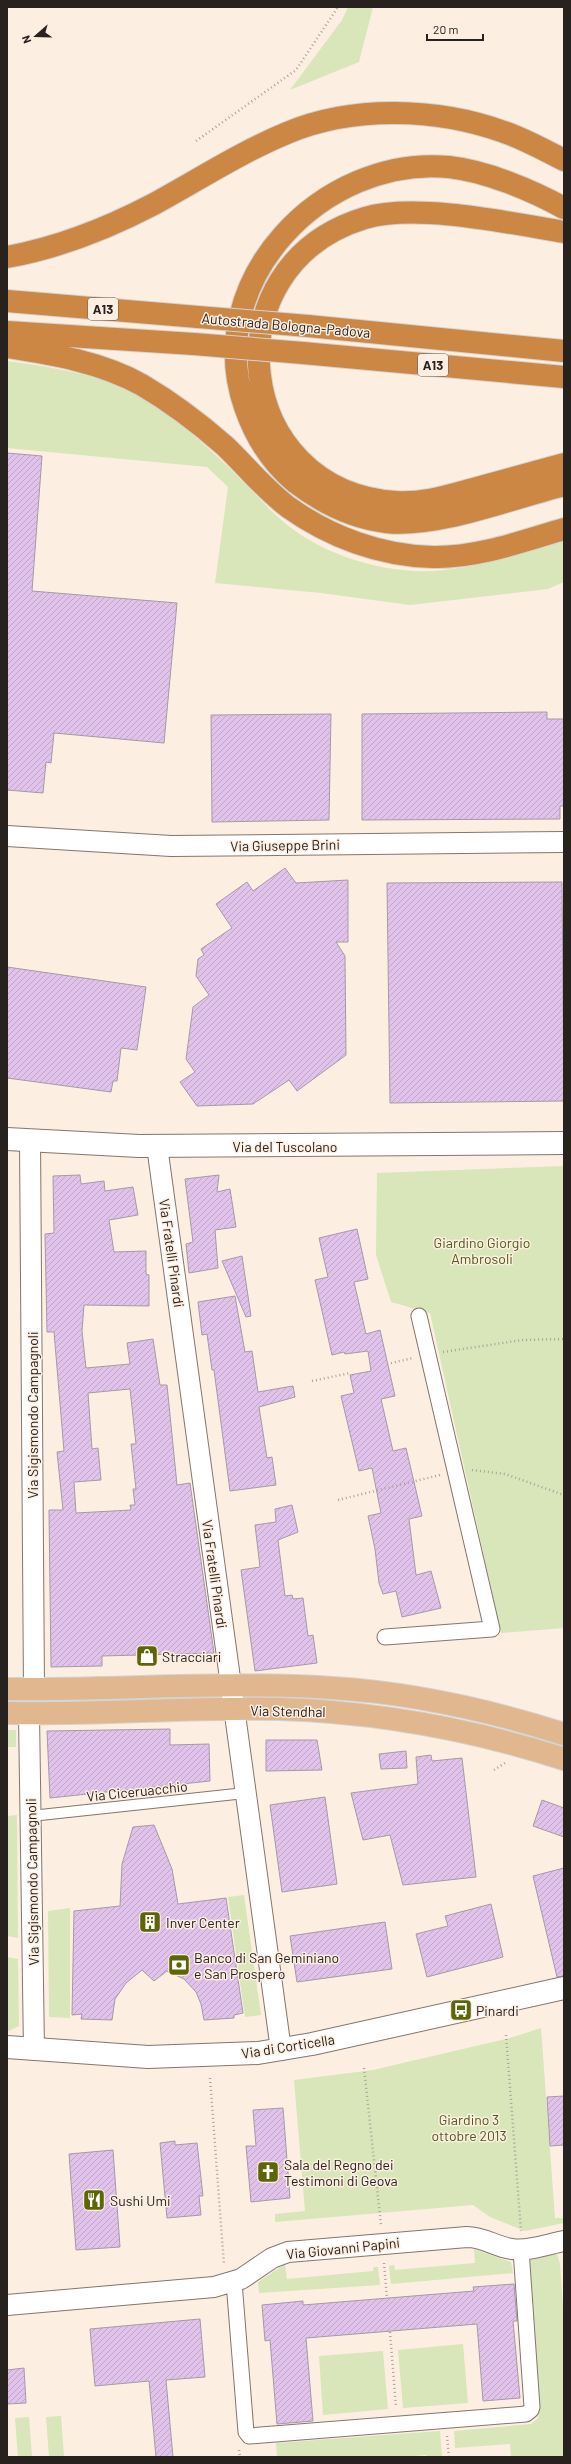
<svg xmlns="http://www.w3.org/2000/svg" width="571" height="2464" font-family="Barlow,sans-serif">
	<style>
		.green { fill: #d8e6b9 }
		.building { fill: url(#building-hatch); stroke: #a49aa7; fill-rule: evenodd }
		.lines { fill: none; stroke-linecap: round; stroke-linejoin: round }
		.service-casing { stroke: #84766c; stroke-width: 12 }
		.pedestrian-casing { stroke: #84766c; stroke-width: 17 }
		.minor-casing { stroke: #84766c; stroke-width: 22 }
		.tertiary-casing { stroke: #84766c; stroke-width: 24 }
		.primary-casing { stroke: #d4d3d2; stroke-width: 24 }
		.motorway-casing { stroke: #d4d3d2; stroke-width: 24 }
		.path { stroke: #aea39a; stroke-width: 2.5; stroke-dasharray: 1 3; stroke-linecap: butt }
		.service { stroke: #fff; stroke-width: 10 }
		.pedestrian { stroke: #fff; stroke-width: 15 }
		.minor { stroke: #fff; stroke-width: 20 }
		.tertiary { stroke: #fff; stroke-width: 22 }
		.primary { stroke: #e0b78e; stroke-width: 22 }
		.motorway { stroke: #cb8743; stroke-width: 22 }
		.motorway-bridge-casing { stroke: #d4d3d2; stroke-width: 24; stroke-linecap: butt }
		.motorway-bridge { stroke: #cb8743; stroke-width: 22 }
		.labels { text-anchor: middle; dominant-baseline: central; stroke-width: 3; stroke-linejoin: round; paint-order: stroke }
		.shield { fill: #fdeee2; stroke: #675f59; stroke-width: 1 }
		.shield-label { font-size: 13px; font-weight: bold; fill: #27221e }
		.street-label { font-size: 14px; fill: #27221e; stroke: #fdeee2 }
		.park-label { font-size: 14px; fill: #4c5b15; stroke: #fdeee2 }
		.poi-label { font-size: 14px; fill: #27221e; stroke: #fdeee2; text-anchor: start }
	</style>
	<defs>
		<pattern id="building-hatch" width="6" height="6" patternUnits="userSpaceOnUse"><rect width="6" height="6" fill="#e1c2ea"/><path d="M-1 1l2-2M0 6l6-6M5 7l2-2" fill="none" stroke="#c1a6c8"/></pattern>
	</defs>
	<rect width="100%" height="100%" fill="#fdeee2"/>
	<path class="green" d="M 348,7 L 373,7 L 359,62 L 290,90 L 342,20 Z
		M 7,361 C 57,368 108,375 150,403 C 182,424 212,450 239,478 C 253,491 265,506 279,518 C 319,554 379,573 433,571 C 477,569 522,551 564,539 L 564,582 L 548,589 L 410,605 L 321,593 L 215,583 L 228,487 L 207,467 L 7,448 Z
		M 564,1166 L 564,1628 L 501,1633 L 430,1313 L 391,1302 L 376,1255 L 377,1173 Z
		M 7,1699 L 114,1699 L 114,1701 L 7,1702 Z
		M 7,1730 L 16,1730 L 16,1747 L 7,1747 Z
		M 17,1815 L 18,1938 L 7,1936 L 7,1816 Z
		M 244,1895 L 261,2015 L 245,2017 L 228,1897 Z
		M 70,1908 L 70,2018 L 49,2017 L 48,1911 Z
		M 7,1957 L 18,1959 L 19,2026 L 7,2032 Z
		M 541,2028 L 555,2218 L 564,2218 L 564,2223 L 525,2231 L 490,2217 L 473,2205 L 275,2222 L 275,2214 L 305,2211 L 294,2080 L 373,2070 L 510,2038 Z
		M 474,2249 L 511,2262 L 513,2273 L 391,2284 L 389,2266 L 394,2265 L 395,2270 L 475,2263 Z
		M 555,2253 L 557,2254 L 560,2264 L 564,2324 L 564,2457 L 511,2457 L 510,2444 L 455,2448 L 454,2431 L 531,2424 L 538,2418 L 539,2407 L 528,2261 Z
		M 285,2264 L 287,2279 L 373,2271 L 374,2267 L 378,2267 L 380,2285 L 259,2293 L 258,2282 Z
		M 463,2344 L 468,2403 L 403,2408 L 398,2350 Z
		M 383,2351 L 388,2409 L 323,2415 L 319,2356 Z
		M 61,2416 L 64,2457 L 49,2457 L 46,2417 Z
		M 29,2417 L 32,2457 L 18,2457 L 15,2418 Z
		M 440,2431 L 442,2457 L 427,2457 L 426,2455 L 400,2457 L 277,2457 L 276,2443 Z"/>
	<path class="building" d="M 7,453 L 42,456 L 32,591 L 177,603 L 164,743 L 54,733 L 51,763 L 46,762 L 43,793 L 7,790 Z
		M 547,712 L 547,719 L 564,719 L 564,806 L 560,806 L 560,819 L 362,820 L 362,714 Z
		M 331,714 L 329,820 L 212,822 L 211,715 Z
		M 285,868 L 296,883 L 348,880 L 348,942 L 336,942 L 345,956 L 346,1055 L 297,1091 L 289,1080 L 253,1104 L 197,1106 L 180,1082 L 195,1072 L 186,1059 L 193,1007 L 209,995 L 196,976 L 198,959 L 204,955 L 201,949 L 232,928 L 216,904 L 247,882 L 253,891 Z
		M 562,882 L 564,1101 L 390,1103 L 387,883 Z
		M 7,967 L 146,987 L 137,1050 L 121,1048 L 117,1081 L 113,1081 L 111,1092 L 7,1078 Z
		M 80,1175 L 81,1184 L 104,1181 L 105,1191 L 133,1187 L 138,1215 L 109,1220 L 114,1252 L 146,1251 L 146,1274 L 149,1275 L 149,1306 L 84,1305 L 82,1331 L 86,1368 L 130,1364 L 127,1343 L 153,1339 L 160,1385 L 167,1385 L 177,1485 L 190,1483 L 214,1653 L 102,1656 L 102,1666 L 51,1667 L 49,1510 L 63,1510 L 57,1452 L 64,1451 L 54,1332 L 47,1332 L 45,1234 L 54,1233 L 53,1176 ZM 130,1389 L 136,1444 L 131,1444 L 136,1489 L 133,1489 L 135,1505 L 130,1505 L 131,1510 L 76,1513 L 74,1482 L 101,1480 L 98,1448 L 92,1449 L 88,1393 Z
		M 219,1175 L 217,1192 L 230,1189 L 236,1227 L 215,1230 L 218,1268 L 189,1273 L 186,1244 L 193,1242 L 185,1179 Z
		M 357,1229 L 368,1279 L 354,1282 L 366,1334 L 380,1330 L 395,1396 L 381,1399 L 393,1451 L 406,1448 L 422,1516 L 409,1519 L 416,1575 L 431,1571 L 441,1608 L 402,1617 L 396,1591 L 383,1594 L 379,1583 L 375,1549 L 368,1516 L 381,1513 L 372,1468 L 359,1471 L 341,1396 L 354,1393 L 350,1375 L 371,1371 L 368,1351 L 345,1354 L 344,1352 L 332,1355 L 315,1280 L 328,1277 L 319,1238 Z
		M 242,1256 L 251,1316 L 246,1317 L 222,1261 Z
		M 235,1296 L 245,1352 L 252,1351 L 258,1392 L 293,1386 L 295,1397 L 259,1407 L 267,1458 L 272,1457 L 276,1485 L 230,1491 L 214,1370 L 212,1370 L 207,1334 L 202,1335 L 198,1302 Z
		M 292,1505 L 298,1532 L 278,1540 L 285,1596 L 292,1595 L 293,1599 L 303,1598 L 308,1636 L 313,1635 L 317,1663 L 255,1671 L 241,1570 L 260,1567 L 255,1525 L 276,1522 L 275,1509 Z
		M 170,1729 L 170,1745 L 209,1744 L 210,1781 L 50,1798 L 47,1731 Z
		M 266,1740 L 317,1740 L 322,1770 L 266,1771 Z
		M 406,1751 L 407,1768 L 381,1769 L 379,1754 Z
		M 431,1755 L 432,1761 L 462,1758 L 476,1877 L 403,1885 L 390,1835 L 363,1840 L 351,1793 L 418,1784 L 416,1757 Z
		M 325,1797 L 337,1884 L 282,1892 L 270,1805 Z
		M 542,1800 L 564,1808 L 564,1837 L 533,1826 Z
		M 154,1825 L 172,1869 L 178,1904 L 226,1898 L 243,2013 L 234,2015 L 234,2018 L 204,2020 L 201,2004 L 196,1992 L 184,1979 L 167,1971 L 154,1981 L 142,1970 L 126,1983 L 115,1999 L 112,2020 L 81,2019 L 82,2014 L 72,2015 L 74,1911 L 120,1906 L 122,1864 L 133,1827 Z
		M 564,1868 L 564,1976 L 557,1977 L 533,1876 Z
		M 491,1904 L 503,1957 L 427,1977 L 416,1934 L 448,1926 L 445,1916 Z
		M 385,1922 L 392,1969 L 297,1982 L 290,1936 Z
		M 564,2096 L 564,2145 L 550,2146 L 547,2097 Z
		M 283,2108 L 290,2198 L 251,2202 L 246,2146 L 256,2146 L 253,2110 Z
		M 175,2141 L 175,2145 L 197,2143 L 203,2196 L 199,2196 L 201,2215 L 167,2218 L 160,2143 Z
		M 113,2150 L 120,2247 L 76,2250 L 69,2154 Z
		M 514,2284 L 517,2321 L 513,2321 L 520,2398 L 483,2401 L 477,2324 L 306,2338 L 313,2421 L 277,2424 L 270,2340 L 265,2341 L 262,2305 L 303,2301 L 303,2305 L 474,2291 L 473,2287 Z
		M 200,2319 L 205,2377 L 166,2380 L 173,2457 L 156,2457 L 149,2381 L 95,2386 L 90,2329 Z
		M 24,2368 L 26,2403 L 7,2404 L 7,2370 Z"/>
	<g class="lines">
		<g class="service-casing">
			<path id="service" d="M 31,1816 L 245,1793"/>
		</g>
		<g class="pedestrian-casing">
			<path id="pedestrian" d="M 385,1637 L 492,1629 L 419,1316
				M 234,2282 L 246,2432 L 249,2436 L 526,2414 L 531,2410 L 532,2407 L 521,2250"/>
		</g>
		<g class="minor-casing">
			<path id="minor" d="M 7,836 L 171,846 L 564,842
				M 30,1141 L 34,1689
				M 157,1146 L 281,2050
				M 29,1714 L 34,2050
				M 7,2305 L 214,2287 L 241,2279 L 272,2258 L 288,2252 L 467,2237 C 484,2237 496,2247 512,2249 C 528,2252 548,2244 564,2241"/>
		</g>
		<g class="tertiary-casing">
			<path id="tertiary" d="M 7,1139 L 139,1146 L 564,1143
				M 7,2047 L 148,2057 L 258,2053 L 312,2044 L 564,1988"/>
		</g>
		<g class="primary-casing">
			<path id="primary" d="M 7,1689 C 116,1690 225,1681 333,1688 C 413,1693 489,1710 564,1734
				M 7,1713 C 98,1715 189,1707 279,1709 C 377,1712 471,1729 564,1759"/>
		</g>
		<g class="motorway-casing">
			<path id="motorway" d="M 564,208 C 531,190 486,171 449,167 C 323,155 201,281 245,407 C 255,436 271,462 295,482 C 321,502 353,518 386,522 C 437,528 512,498 564,485
				M 564,232 C 510,223 416,203 365,218 C 206,266 233,492 396,502 C 424,504 450,495 477,488 C 506,480 535,472 564,464
				M 7,257 C 58,248 108,228 154,204 C 198,180 241,152 287,133 C 353,105 438,108 504,132 C 525,139 544,150 564,160
				M 7,301 L 198,317
				M 308,326 L 564,351
				M 7,332 L 194,344
				M 7,347 C 52,354 101,362 142,385 C 171,402 200,424 225,446 C 246,466 264,489 288,507 C 330,537 381,556 433,557 C 477,558 523,541 564,529
				M 303,353 L 564,377"/>
		</g>
		<path class="path" d="M 196,141 L 296,70 L 338,7
			M 443,1352 L 522,1340 L 564,1339
			M 387,1364 L 413,1358
			M 312,1381 L 350,1373
			M 472,1470 L 505,1474 L 564,1495
			M 338,1500 L 440,1475
			M 494,1770 L 505,1763
			M 506,2035 L 521,2231
			M 364,2068 L 381,2225
			M 210,2078 L 224,2265
			M 384,2263 L 387,2298
			M 390,2332 L 396,2407
			M 447,2436 L 449,2457
			M 239,2450 L 240,2457"/>
		<use href="#service" class="service"/>
		<use href="#pedestrian" class="pedestrian"/>
		<use href="#minor" class="minor"/>
		<use href="#tertiary" class="tertiary"/>
		<use href="#primary" class="primary"/>
		<use href="#motorway" class="motorway"/>
		<g class="motorway-bridge-casing">
			<path id="motorway-bridge" d="M 198,317 L 308,326
				M 194,344 L 303,353"/>
		</g>
		<use href="#motorway-bridge" class="motorway-bridge"/>
	</g>
	<defs>
		<g id="shop-square" transform="scale(1.15)"><rect x="-9" y="-9" width="18" height="18" rx="4" fill="#5d6607" stroke="#fdeee2"/><path d="M-5-2.5h2.3a2.7 3.5 0 0 1 5.4 0H5L5.5 6h-11ZM-1.5-2.5h3a1.5 2.3 0 0 0-3 0Z" fill="#fff"/></g>
		<g id="building-square" transform="scale(1.15)"><rect x="-9" y="-9" width="18" height="18" rx="4" fill="#5d6607" stroke="#fdeee2"/><path d="M-4-6H4V6H1V3H-1V6H-4ZM-2.5-4.3h1.7v1.8h-1.7ZM.8-4.3h1.7v1.8H.8ZM-2.5-1h1.7V.8h-1.7ZM.8-1h1.7V.8H.8Z" fill="#fff"/></g>
		<g id="bank-square" transform="scale(1.15)"><rect x="-9" y="-9" width="18" height="18" rx="4" fill="#5d6607" stroke="#fdeee2"/><path d="M-6-4H6V4H-6ZM0-2.3a2.3 2.3 0 1 0 0 4.6a2.3 2.3 0 1 0 0-4.6Z" fill="#fff"/></g>
		<g id="bus-square" transform="scale(1.15)"><rect x="-9" y="-9" width="18" height="18" rx="4" fill="#5d6607" stroke="#fdeee2"/><path d="M-5-6H5V4H4V6H2V4H-2V6H-4V4H-5ZM-3.5-4V0h7V-4ZM-3.5 1.2v1.5H-2V1.2ZM2 1.2v1.5H3.5V1.2Z" fill="#fff"/></g>
		<g id="church-square" transform="scale(1.15)"><rect x="-9" y="-9" width="18" height="18" rx="4" fill="#5d6607" stroke="#fdeee2"/><path d="M-1.2-6h2.4v3.5h3.3v2.4h-3.3V6h-2.4V-.1h-3.3v-2.4h3.3Z" fill="#fff"/></g>
		<g id="restaurant-square" transform="scale(1.15)"><rect x="-9" y="-9" width="18" height="18" rx="4" fill="#5d6607" stroke="#fdeee2"/><path d="M-5-6h1v4h1v-4h1v4h1v-4h1v5L-1.5 .5V6h-2V.5L-5-1ZM5-6V6H3V1.5H1.5Q1.5-4 5-6Z" fill="#fff"/></g>
	</defs>
	<g fill-rule="evenodd">
		<use href="#shop-square" x="147" y="1656"/>
		<use href="#building-square" x="150" y="1922"/>
		<use href="#bank-square" x="179" y="1965"/>
		<use href="#bus-square" x="461" y="2010"/>
		<use href="#church-square" x="268" y="2172"/>
		<use href="#restaurant-square" x="94" y="2200"/>
	</g>
	<g class="labels">
		<g class="shield">
			<rect x="88" y="298" width="30" height="22" rx="3"/>
			<rect x="418" y="354" width="30" height="22" rx="3"/>
		</g>
		<g class="shield-label">
			<text x="103" y="309">A13</text>
			<text x="433" y="365">A13</text>
		</g>
		<g class="street-label">
			<text transform="translate(286 325) rotate(5)">Autostrada Bologna-Padova</text>
			<text transform="translate(285 845) rotate(-1)">Via Giuseppe Brini</text>
			<text x="285" y="1146">Via del Tuscolano</text>
			<text transform="translate(172 1253) rotate(82)">Via Fratelli Pinardi</text>
			<text transform="translate(32 1415) rotate(-90)">Via Sigismondo Campagnoli</text>
			<text transform="translate(215 1574) rotate(82)">Via Fratelli Pinardi</text>
			<text transform="translate(288 1711) rotate(1)">Via Stendhal</text>
			<text transform="translate(137 1791) rotate(-6)">Via Ciceruacchio</text>
			<text transform="translate(32 1882) rotate(-91)">Via Sigismondo Campagnoli</text>
			<text transform="translate(288 2046) rotate(-9)">Via di Corticella</text>
			<text transform="translate(343 2248) rotate(-6)">Via Giovanni Papini</text>
		</g>
		<g class="park-label">
			<text x="482" y="1242">Giardino Giorgio<tspan x="482" dy="16">Ambrosoli</tspan></text>
			<text x="469" y="2119">Giardino 3<tspan x="469" dy="16">ottobre 2013</tspan></text>
		</g>
		<g class="poi-label">
			<text x="162" y="1656">Stracciari</text>
			<text x="166" y="1922">Inver Center</text>
			<text x="194" y="1957">Banco di San Geminiano<tspan x="194" dy="16">e San Prospero</tspan></text>
			<text x="476" y="2010">Pinardi</text>
			<text x="284" y="2164">Sala del Regno dei<tspan x="284" dy="16">Testimoni di Geova</tspan></text>
			<text x="110" y="2200">Sushi Umi</text>
		</g>
	</g>
	<rect width="571" height="2464" fill="none" stroke="#27221e" stroke-width="16"/>
	<g transform="translate(36 36) rotate(250)" stroke="#fdeee2" stroke-width="3" paint-order="stroke">
	<path d="M0-3L7 15L0 10L-7 15Z" fill="#27221e"/>
	<text y="-6" font-size="11" font-weight="bold" text-anchor="middle" fill="#27221e">N</text>
	</g>
	<path d="M427 34v6h56v-6" fill="none" stroke="#27221e" stroke-width="2"/>
	<text x="433" y="34" font-size="12" fill="#27221e" stroke="#fdeee2" stroke-width="3" paint-order="stroke">20 m</text>
</svg>
